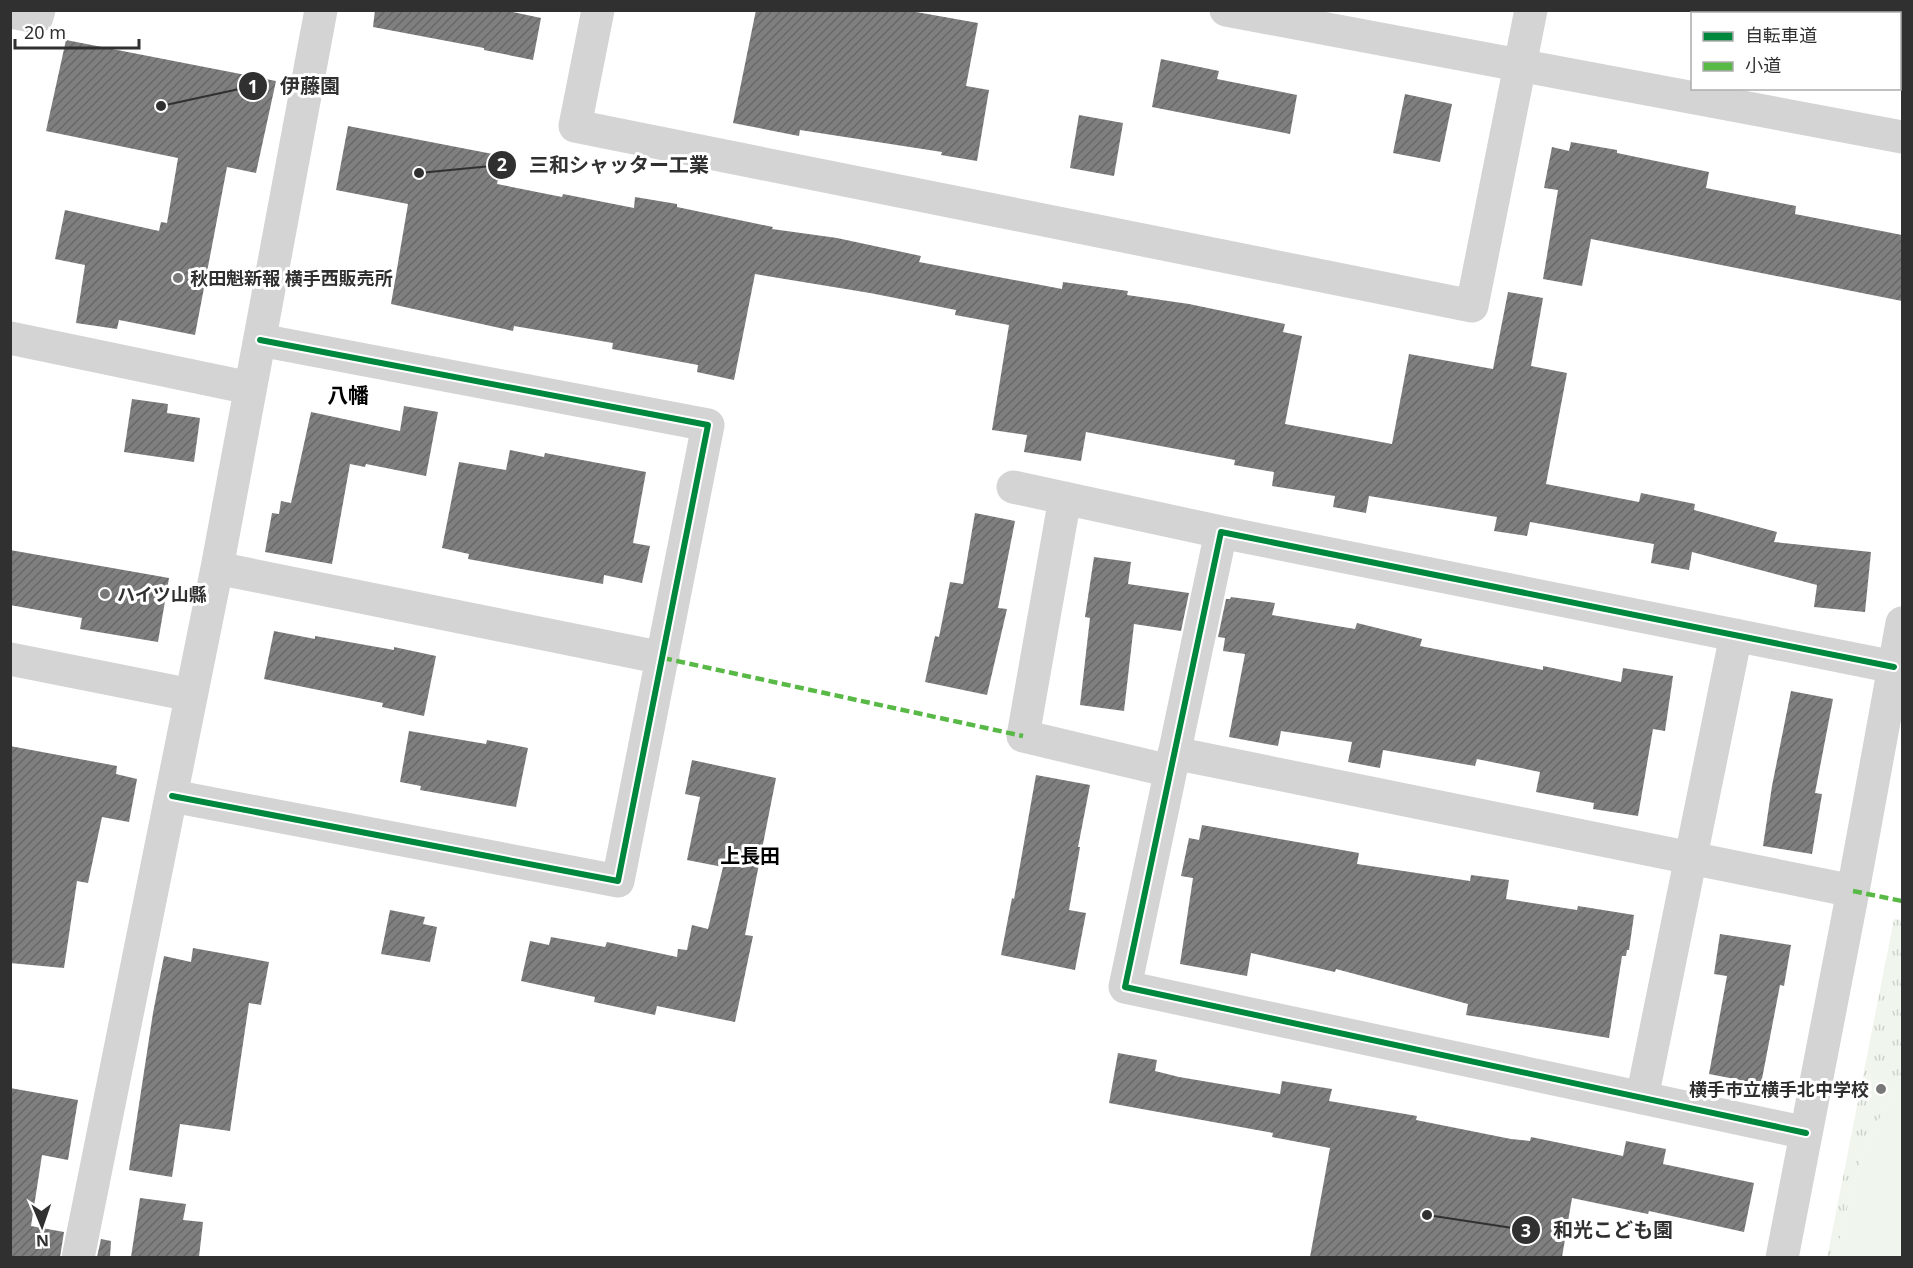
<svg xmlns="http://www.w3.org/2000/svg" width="1913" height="1268" font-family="'Noto Sans','Noto Sans JP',sans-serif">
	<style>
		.grass { fill: url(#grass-tufts) }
		.park { fill: #f0f5ed }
		.building { fill: url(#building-hatch) }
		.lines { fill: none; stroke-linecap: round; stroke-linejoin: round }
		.minor { stroke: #d4d4d4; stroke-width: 33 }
		.tertiary { stroke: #d4d4d4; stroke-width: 33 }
		.quiet { stroke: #58b947; stroke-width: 4.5; stroke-dasharray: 9 4.5; stroke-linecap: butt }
		.cycleway-casing { stroke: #fff; stroke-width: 10 }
		.cycleway { stroke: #00873e; stroke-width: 6 }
		.poi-dot { fill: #787878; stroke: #fff; stroke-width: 2 }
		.labels { text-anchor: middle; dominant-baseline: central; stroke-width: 6; stroke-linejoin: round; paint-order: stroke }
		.poi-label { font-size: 18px; font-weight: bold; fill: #303030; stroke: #fff; text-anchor: start }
		.neighbourhood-label { font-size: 20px; font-weight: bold; fill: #000; stroke: #fff }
		.quarter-label { font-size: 21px; font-weight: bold; fill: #000; stroke: #fff }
		.leader { fill: none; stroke: #303030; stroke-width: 2 }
		.callout-dot { fill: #303030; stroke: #fff; stroke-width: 2 }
		.mark-label { font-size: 18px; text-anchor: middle; font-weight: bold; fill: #fff }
		.callout-label { font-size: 20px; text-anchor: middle; font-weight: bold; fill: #303030; stroke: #fff; stroke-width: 6; stroke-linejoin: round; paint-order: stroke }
	</style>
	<defs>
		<pattern id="grass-tufts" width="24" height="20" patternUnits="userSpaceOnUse" patternTransform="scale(1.5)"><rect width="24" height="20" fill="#f0f5ed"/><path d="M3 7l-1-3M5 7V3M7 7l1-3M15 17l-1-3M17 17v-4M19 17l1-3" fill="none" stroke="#ced2cc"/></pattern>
		<pattern id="building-hatch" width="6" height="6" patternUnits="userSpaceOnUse" patternTransform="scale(1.5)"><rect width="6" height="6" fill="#7f7f7f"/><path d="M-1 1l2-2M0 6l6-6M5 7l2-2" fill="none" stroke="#686868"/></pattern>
	</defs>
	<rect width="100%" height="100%" fill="#fff"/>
	<path class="grass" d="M 1894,919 L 1902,920 L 1902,1073 L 1861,1156 L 1840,1237 L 1836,1257 L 1827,1258 Z"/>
	<path class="park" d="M 1902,1073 L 1902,1257 L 1836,1257 L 1840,1237 L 1861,1156 Z"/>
	<path class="building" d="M 375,10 L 503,10 L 541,18 L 533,60 L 484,50 L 484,48 L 373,27 Z
		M 756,10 L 905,10 L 978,23 L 966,86 L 989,90 L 977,161 L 941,155 L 942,152 L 800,130 L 799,136 L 733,123 Z
		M 66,40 L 276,81 L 256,173 L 227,167 L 195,335 L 119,320 L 117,329 L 76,323 L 85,265 L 55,259 L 65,210 L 159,231 L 161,222 L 167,223 L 178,158 L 46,131 Z
		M 1161,59 L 1219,71 L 1217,79 L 1297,95 L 1290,134 L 1152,107 Z
		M 1405,94 L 1452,104 L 1440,162 L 1393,153 Z
		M 1079,115 L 1123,123 L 1114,176 L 1070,168 Z
		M 348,126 L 503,156 L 497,184 L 562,197 L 563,194 L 634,208 L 635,197 L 677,204 L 677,207 L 773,227 L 772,229 L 837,238 L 921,256 L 919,262 L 1062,289 L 1063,282 L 1128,291 L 1127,295 L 1189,304 L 1285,324 L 1283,332 L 1302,336 L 1285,424 L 1392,444 L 1409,354 L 1493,369 L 1508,292 L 1543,298 L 1531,366 L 1567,373 L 1546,484 L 1639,502 L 1641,493 L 1695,504 L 1694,510 L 1777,532 L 1774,542 L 1871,552 L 1865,612 L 1814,607 L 1817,585 L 1692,552 L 1689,570 L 1651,563 L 1654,544 L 1530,522 L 1527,536 L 1494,531 L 1497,517 L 1369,496 L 1366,513 L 1333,507 L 1335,496 L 1272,486 L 1274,472 L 1234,465 L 1235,460 L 1086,432 L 1081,461 L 1024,452 L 1027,435 L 992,430 L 1009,325 L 955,315 L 956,310 L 870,293 L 755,274 L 734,380 L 697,372 L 698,365 L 612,349 L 613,343 L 514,326 L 513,331 L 391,304 L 408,204 L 336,190 Z
		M 1571,142 L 1617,150 L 1617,153 L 1709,172 L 1706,188 L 1796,206 L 1795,214 L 1902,235 L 1902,301 L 1591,239 L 1582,286 L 1543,279 L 1558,190 L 1544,188 L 1552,147 L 1569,151 Z
		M 132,399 L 168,404 L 167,413 L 200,418 L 194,462 L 124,452 Z
		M 404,406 L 438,412 L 426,476 L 366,464 L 365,467 L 350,464 L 332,564 L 265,552 L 272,513 L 279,514 L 281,501 L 291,503 L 311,412 L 400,431 Z
		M 510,450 L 544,457 L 545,453 L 646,472 L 633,543 L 650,546 L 642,583 L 604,575 L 603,584 L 468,559 L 469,554 L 442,548 L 459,462 L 506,470 Z
		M 975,513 L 1015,521 L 998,608 L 1007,609 L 987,695 L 925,682 L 935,636 L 939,637 L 950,582 L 963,584 Z
		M 10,550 L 169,578 L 158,642 L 80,629 L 82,618 L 10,605 Z
		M 1094,557 L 1131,562 L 1128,584 L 1189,593 L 1181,631 L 1134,624 L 1124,711 L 1080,705 L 1090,618 L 1085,617 Z
		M 1231,597 L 1275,603 L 1272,615 L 1355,629 L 1357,623 L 1422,639 L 1420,646 L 1543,670 L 1543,666 L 1621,682 L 1623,668 L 1673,676 L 1665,731 L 1653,729 L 1638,816 L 1593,809 L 1594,803 L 1536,792 L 1540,772 L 1477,759 L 1475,766 L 1383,750 L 1380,768 L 1348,762 L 1352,742 L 1281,731 L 1278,746 L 1229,737 L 1245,654 L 1223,651 L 1225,638 L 1218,637 L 1226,599 L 1230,599 Z
		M 274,631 L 315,639 L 315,636 L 394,650 L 394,647 L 436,656 L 424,716 L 382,707 L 383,703 L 264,679 Z
		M 1791,691 L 1833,699 L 1815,793 L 1822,794 L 1812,854 L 1763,846 L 1772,786 Z
		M 409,731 L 486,744 L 487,740 L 528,748 L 516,807 L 420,790 L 421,786 L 400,782 Z
		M 10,746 L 117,766 L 116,774 L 137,779 L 129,822 L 102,817 L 88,883 L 77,881 L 64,968 L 10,963 Z
		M 692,760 L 776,778 L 745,935 L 753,936 L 735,1022 L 657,1006 L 655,1015 L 594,1002 L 595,997 L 521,981 L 530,941 L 549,945 L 551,937 L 605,947 L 607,942 L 677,957 L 678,949 L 687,950 L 692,925 L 708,929 L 723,867 L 687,860 L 700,797 L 685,794 Z
		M 1036,775 L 1090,785 L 1078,847 L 1080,847 L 1069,910 L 1086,913 L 1075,970 L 1001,955 L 1012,898 L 1014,899 Z
		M 1202,825 L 1359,853 L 1357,864 L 1470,881 L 1471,875 L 1509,880 L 1506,899 L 1577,910 L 1578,906 L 1634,915 L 1629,950 L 1627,950 L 1626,956 L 1622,956 L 1609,1038 L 1466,1015 L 1468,1004 L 1336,969 L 1335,972 L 1251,953 L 1247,976 L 1180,964 L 1193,878 L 1181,876 L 1189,838 L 1199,840 Z
		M 390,910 L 425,917 L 423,924 L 437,927 L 430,962 L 381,954 Z
		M 1720,934 L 1791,945 L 1784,986 L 1780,985 L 1761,1084 L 1709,1074 L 1727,976 L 1714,974 Z
		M 193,948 L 269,962 L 261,1005 L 249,1003 L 230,1131 L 180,1124 L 172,1177 L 129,1170 L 153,1013 L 164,956 L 191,962 Z
		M 1118,1053 L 1157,1060 L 1155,1071 L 1179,1077 L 1280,1094 L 1282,1081 L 1332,1089 L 1329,1101 L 1417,1116 L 1416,1120 L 1511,1139 L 1530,1141 L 1531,1137 L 1623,1156 L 1626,1141 L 1666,1149 L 1663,1164 L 1754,1183 L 1744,1232 L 1649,1211 L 1648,1214 L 1572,1198 L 1562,1257 L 1310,1257 L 1330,1148 L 1272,1137 L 1273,1133 L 1109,1103 Z
		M 10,1088 L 78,1100 L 68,1160 L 42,1155 L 31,1226 L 64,1232 L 60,1257 L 10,1257 Z
		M 140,1198 L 186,1204 L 183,1220 L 203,1222 L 199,1257 L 131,1257 Z
		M 101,1239 L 111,1241 L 110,1257 L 97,1257 Z"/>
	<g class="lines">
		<path class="minor" d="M 598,10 L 575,126 L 1472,306 L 1531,10
			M 1226,10 L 1902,137
			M 10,12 L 37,17 L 39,10
			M 10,338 L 250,388
			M 1013,487 L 1221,532
			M 1065,498 L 1023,736 L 1170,771
			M 217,568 L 663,658
			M 10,659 L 191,695
			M 1174,753 L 1853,891
			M 172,796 L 618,881 L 708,425 L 260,340
			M 1642,1098 L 1736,635
			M 1806,1133 L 1125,987 L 1221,532 L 1894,667
			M 78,1258 L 217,568 L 321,10"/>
		<path class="tertiary" d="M 1782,1258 L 1853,891 L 1902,623"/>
		<path class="quiet" d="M 663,658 L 1023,736
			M 1853,891 L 1902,901"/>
		<g class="cycleway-casing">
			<path id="cycleway" d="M 172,796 L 618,881 L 708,425 L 260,340
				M 1806,1133 L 1125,987 L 1221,532 L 1894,667"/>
		</g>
		<use href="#cycleway" class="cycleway"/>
	</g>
	<g class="poi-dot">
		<circle cx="178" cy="278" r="6"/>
		<circle cx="105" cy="594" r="6"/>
		<circle cx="1881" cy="1089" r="6"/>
	</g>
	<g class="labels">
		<g class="poi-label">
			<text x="190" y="278">秋田魁新報 横手西販売所</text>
			<text x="117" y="594">ハイツ山縣</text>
			<text x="1869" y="1089" text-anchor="end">横手市立横手北中学校</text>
		</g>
		<g class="neighbourhood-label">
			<text x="750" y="855">上長田</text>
		</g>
		<g class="quarter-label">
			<text x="348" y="395">八幡</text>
		</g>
	</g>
	<path class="leader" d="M161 106L253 86M419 173L502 165M1427 1215L1526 1230"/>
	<g class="callout-dot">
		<circle cx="161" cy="106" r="6"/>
		<circle cx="419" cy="173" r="6"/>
		<circle cx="1427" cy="1215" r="6"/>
		<circle cx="253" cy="86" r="15"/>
		<circle cx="502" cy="165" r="15"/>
		<circle cx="1526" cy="1230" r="15"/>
	</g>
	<g class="mark-label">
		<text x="253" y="93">1</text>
		<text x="502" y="171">2</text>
		<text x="1526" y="1237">3</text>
	</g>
	<g class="callout-label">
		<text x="310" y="93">伊藤園</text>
		<text x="619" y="172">三和シャッター工業</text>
		<text x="1613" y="1237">和光こども園</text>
	</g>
	<rect width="1913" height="1268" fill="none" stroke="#303030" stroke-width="24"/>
	<rect x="1691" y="12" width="210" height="78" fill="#ffffff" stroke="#acacac" stroke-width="1.5"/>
	<rect x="1703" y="32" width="30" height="9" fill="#00873e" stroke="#acacac" stroke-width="1.5"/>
	<text x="1745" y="42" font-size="18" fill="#303030">自転車道</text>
	<rect x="1703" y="62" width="30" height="9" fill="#58b947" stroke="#acacac" stroke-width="1.5"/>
	<text x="1745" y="72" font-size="18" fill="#303030">小道</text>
	<g transform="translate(42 1226) rotate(178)" stroke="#ffffff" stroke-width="4.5" paint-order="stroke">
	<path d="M0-4.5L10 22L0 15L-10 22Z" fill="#303030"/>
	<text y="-9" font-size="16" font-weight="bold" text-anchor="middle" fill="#303030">N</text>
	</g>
	<path d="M15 39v9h124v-9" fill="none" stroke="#303030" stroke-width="3"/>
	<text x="24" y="39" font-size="18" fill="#303030" stroke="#ffffff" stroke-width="4.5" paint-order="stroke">20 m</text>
</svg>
